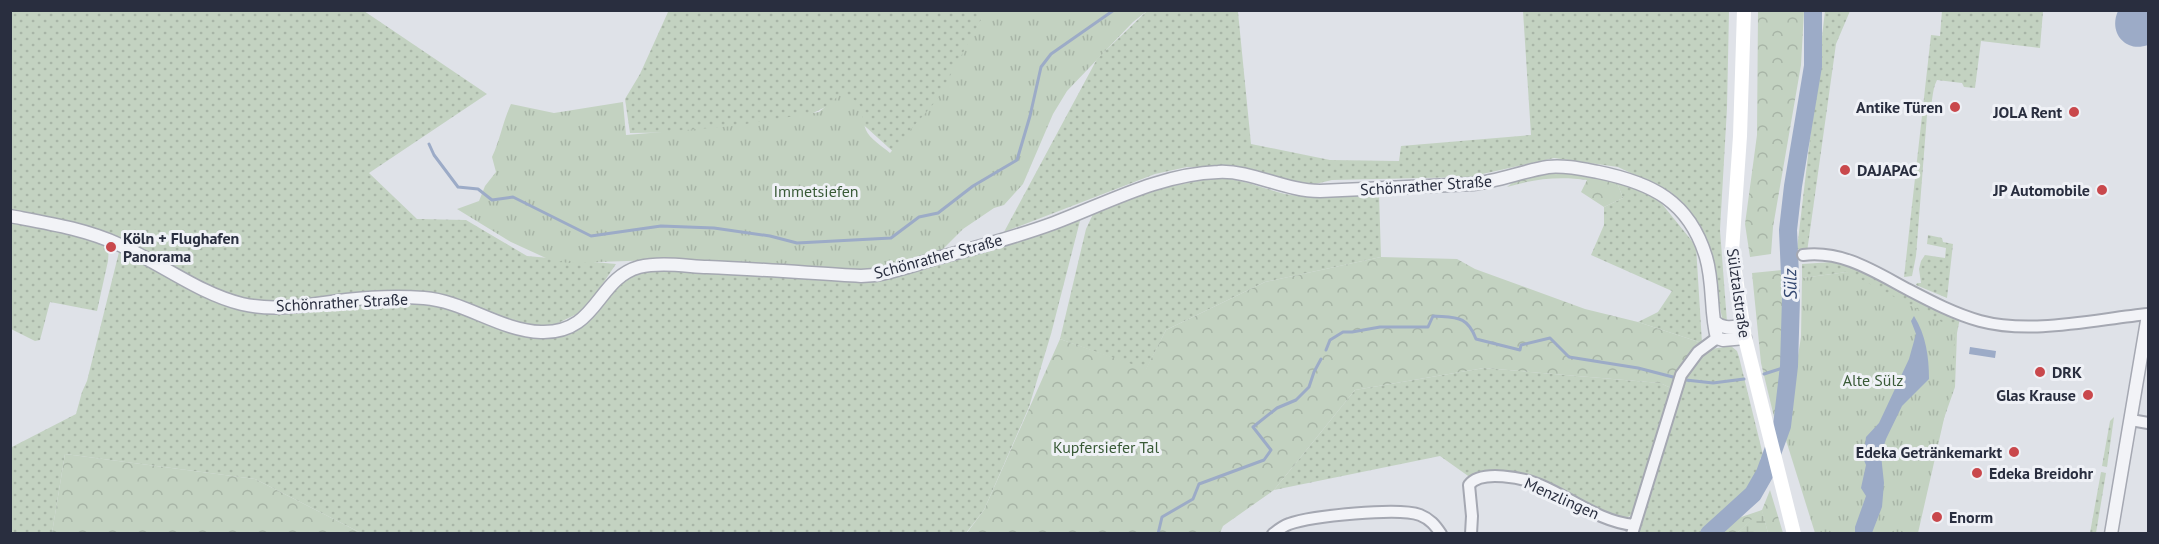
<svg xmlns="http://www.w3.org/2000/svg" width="2159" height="544" font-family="'PT Sans',sans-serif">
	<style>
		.grass { fill: url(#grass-dots) }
		.forest { fill: url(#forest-crowns) }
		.wetland { fill: url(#wetland-marsh) }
		.park { fill: url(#park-tufts) }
		.water { fill: #9cabc7 }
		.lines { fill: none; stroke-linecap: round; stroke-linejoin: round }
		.stream { stroke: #9cabc7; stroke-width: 3 }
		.river { stroke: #9cabc7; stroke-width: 18 }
		.minor-casing { stroke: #a5a8b2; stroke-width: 14 }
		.tertiary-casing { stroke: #a5a8b2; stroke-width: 15 }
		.minor { stroke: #f2f3f7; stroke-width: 10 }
		.tertiary { stroke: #f2f3f7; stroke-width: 12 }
		.secondary { stroke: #fff; stroke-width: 14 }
		.poi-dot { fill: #c9484c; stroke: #eff1f6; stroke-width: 2 }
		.labels { text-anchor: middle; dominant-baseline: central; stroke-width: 6; stroke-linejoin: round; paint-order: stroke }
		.poi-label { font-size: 16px; font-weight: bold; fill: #292e3f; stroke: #eff1f6; text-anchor: end }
		.street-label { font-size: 16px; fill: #292e3f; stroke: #eff1f6 }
		.park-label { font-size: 16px; fill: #395a37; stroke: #eff1f6 }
		.water-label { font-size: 18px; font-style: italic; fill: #344871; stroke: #eff1f6 }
	</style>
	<defs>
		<pattern id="grass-dots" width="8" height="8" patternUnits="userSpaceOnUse" patternTransform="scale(1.5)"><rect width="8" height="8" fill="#c3d2c1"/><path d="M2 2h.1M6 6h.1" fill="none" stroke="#a8b5a7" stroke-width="1.8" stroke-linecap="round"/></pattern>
		<pattern id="forest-crowns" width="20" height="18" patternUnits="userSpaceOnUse" patternTransform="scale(1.5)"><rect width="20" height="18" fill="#c3d2c1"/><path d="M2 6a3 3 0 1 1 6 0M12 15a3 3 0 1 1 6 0" fill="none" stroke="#a8b5a7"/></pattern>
		<pattern id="wetland-marsh" width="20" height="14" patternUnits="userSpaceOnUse" patternTransform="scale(1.5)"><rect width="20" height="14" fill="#c3d2c1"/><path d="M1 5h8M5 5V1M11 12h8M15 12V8" fill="none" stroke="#a8b5a7"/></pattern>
		<pattern id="park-tufts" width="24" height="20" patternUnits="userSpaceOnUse" patternTransform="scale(1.5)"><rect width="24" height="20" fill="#c3d2c1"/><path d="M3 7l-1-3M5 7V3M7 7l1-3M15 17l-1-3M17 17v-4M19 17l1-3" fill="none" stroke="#a8b5a7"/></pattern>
	</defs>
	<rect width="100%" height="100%" fill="#dfe2e8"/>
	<path class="grass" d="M 10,11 L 364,11 L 487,94 L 369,173 L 417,219 L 466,220 L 527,256 L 616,264 L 585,310 L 554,325 L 530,325 L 426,292 L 274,303 L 243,299 L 214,290 L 123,242 L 11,212 Z
		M 665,11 L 986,11 L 941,97 L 899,157 L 867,128 L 836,102 L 809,115 L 702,132 L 630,133 L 625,99 L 640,74 L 668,12 Z
		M 1147,11 L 1240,11 L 1238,12 L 1251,144 L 1330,160 L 1399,161 L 1401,146 L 1531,135 L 1523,11 L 1729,11 L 1727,108 L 1720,230 L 1727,322 L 1722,318 L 1708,243 L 1671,192 L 1618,167 L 1554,158 L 1469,177 L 1332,180 L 1303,187 L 1244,167 L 1187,167 L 1155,174 L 1004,232 L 1097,59 Z
		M 1825,11 L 1850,11 L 1836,44 L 1807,252 L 1797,249 Z
		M 1942,11 L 2043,11 L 2040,48 L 1981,41 L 1975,88 L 1964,87 L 1962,83 L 1937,80 C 1931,91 1934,104 1927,115 L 1916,256 L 1912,276 L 1904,277 L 1931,35 L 1940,36 Z
		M 1217,177 C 1241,179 1262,188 1285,194 C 1316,200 1349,194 1379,193 L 1381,257 L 1265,282 L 1166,330 L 1146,370 L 1060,339 L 1086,229 L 1094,212 L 1153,190 Z
		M 1616,180 L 1658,199 L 1696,246 L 1702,343 L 1638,322 L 1658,312 L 1672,291 L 1591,255 L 1604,225 L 1604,207 L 1623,198 Z
		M 1081,217 L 1051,334 L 1029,407 L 984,510 L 966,533 L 361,533 L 255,479 L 65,454 L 52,533 L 11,533 L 10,448 L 76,414 L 82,392 L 87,381 L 119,252 L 125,252 L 223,302 L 411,302 L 442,307 L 491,322 L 574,331 C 594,319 604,298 621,283 C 629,277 637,274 646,270 L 855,280 Z
		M 10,221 L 86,237 L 109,246 L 108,261 L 97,311 L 50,302 L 40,340 L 35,341 L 11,329 Z
		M 1928,235 L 1942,238 L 1943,242 L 1953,244 L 1947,298 L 1916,285 L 1917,283 L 1921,283 L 1919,269 L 1921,261 L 1925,255 L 1945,258 L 1946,248 L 1927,244 Z
		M 1848,261 L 1960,318 L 1957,333 L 1955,387 L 1942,424 L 1847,272 L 1802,278 L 1802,264 Z
		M 1731,346 L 1737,351 L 1739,357 L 1763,455 L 1760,459 L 1765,473 L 1699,533 L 1635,534 L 1681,383 L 1693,364 L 1711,349 Z
		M 1484,368 L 1660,383 L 1671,388 L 1637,506 C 1629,522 1623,519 1608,514 C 1576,500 1504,457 1471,478 L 1440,456 L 1274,490 L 1355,390 Z
		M 2114,417 L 2107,467 L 2102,466 L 2110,421 Z
		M 2101,472 L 2106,473 L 2096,533 L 2090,533 Z"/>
	<path class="forest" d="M 1758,11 L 1804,11 L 1801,65 L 1773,227 L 1771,254 L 1750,257 L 1745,224 L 1757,135 Z
		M 1548,170 L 1616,180 L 1623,198 L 1604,207 L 1581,192 L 1587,180 C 1558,176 1534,179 1507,187 L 1517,179 Z
		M 1381,257 L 1457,259 L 1475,269 L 1585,309 L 1638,322 L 1702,343 L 1682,362 L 1671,388 L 1660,383 L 1484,368 L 1355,390 L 1274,490 L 1223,526 L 1220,533 L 966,534 L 984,510 L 1060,339 L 1146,369 L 1166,330 L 1265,282 Z
		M 1782,270 L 1784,360 L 1775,421 L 1761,363 L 1752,273 Z
		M 65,454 L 255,479 L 361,533 L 52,533 Z
		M 1770,490 L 1783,533 L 1768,533 L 1762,511 L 1737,533 L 1691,534 L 1762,510 Z"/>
	<path class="wetland" d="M 1762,510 L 1768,533 L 1737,533 Z"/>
	<path class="park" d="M 984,11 L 1147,11 L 1133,22 L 1067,91 L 1053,114 L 1023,184 L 1004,205 L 994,208 L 963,229 L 942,250 L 879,269 L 860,270 L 657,260 L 568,263 L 548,259 L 511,242 L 457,209 L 479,201 L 485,186 L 496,172 L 492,157 C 500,140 503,121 511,104 L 554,113 L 623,102 L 626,135 L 734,126 L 819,112 L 842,93 C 868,106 858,107 866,130 C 869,138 883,147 890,153 L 936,101 L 981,20 Z
		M 1847,272 L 1955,329 L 1951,388 L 1918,533 L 1815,533 L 1785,437 L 1801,337 L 1802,278 Z"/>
	<path class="water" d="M 2118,11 L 2148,11 L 2148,45 C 2126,53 2108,33 2118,11 Z
		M 1914,316 C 1926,335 1929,357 1929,379 L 1902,406 L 1886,439 L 1881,455 L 1884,483 L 1882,507 L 1872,533 L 1855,533 L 1855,527 L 1866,496 L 1861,488 L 1866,465 L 1863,458 L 1866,437 L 1879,423 L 1909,359 L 1916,334 L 1911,321 Z
		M 1970,347 L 1996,351 L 1995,358 L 1969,354 Z"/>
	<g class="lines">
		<path class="stream" d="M 429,144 L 434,155 L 458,187 L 478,189 L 492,200 L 513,197 L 591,236 L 661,226 L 714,228 L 770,236 L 797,243 L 891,238 L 919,217 L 938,213 L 973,186 L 1017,160 L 1030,116 L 1041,67 L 1051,54 L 1114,10
			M 1326,350 L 1330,340 L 1343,332 L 1352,332 L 1380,327 L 1428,327 L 1433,316 C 1456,318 1467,315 1476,339 L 1520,350 L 1521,345 L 1550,338 L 1569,357 L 1638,368 L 1673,377
			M 1764,374 L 1789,366
			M 1686,380 L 1713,383 L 1744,379
			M 1158,534 L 1162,517 L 1193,499 L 1199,484 L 1264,460 L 1271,450 L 1253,427 L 1277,408 L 1296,400 L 1309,387 L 1314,372 L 1321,359"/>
		<path class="river" d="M 1709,534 L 1753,494 L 1765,473 L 1782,426 L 1789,366 L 1791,298 L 1788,230 L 1793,186 L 1813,66 L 1813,10"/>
		<g class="minor-casing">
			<path id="minor" d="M 1803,255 C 1843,250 1875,272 1909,290 C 1932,302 1955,314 1980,321 C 2032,335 2096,319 2148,314
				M 2131,420 L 2148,423
				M 1273,534 C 1278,530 1283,526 1289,524 C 1311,516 1399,507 1420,515 C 1430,519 1435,525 1441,534
				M 1471,534 L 1472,516 L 1469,485 C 1481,469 1524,478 1540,485 C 1571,498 1600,522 1634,525
				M 1632,534 L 1681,375 L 1698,352 L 1717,338"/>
		</g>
		<g class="tertiary-casing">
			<path id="tertiary" d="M 10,216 C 47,223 86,229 120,245 C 160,263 200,294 242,304 C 276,312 313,304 346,300 C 372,297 398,296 424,298 C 464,301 501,331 541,332 C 598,334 596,279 639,267 C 660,262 685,266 707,267 C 758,269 809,273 861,276 L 875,275 C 899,271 922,262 945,256 C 982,246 1019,236 1054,223 C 1107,203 1160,174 1218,172 C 1252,170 1284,191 1320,191 L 1473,184 C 1499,181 1523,171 1548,167 C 1564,165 1582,169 1598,172 C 1652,183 1689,201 1706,257 C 1714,284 1710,312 1717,338 L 1723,340 L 1745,338
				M 1714,321 C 1723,330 1732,327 1743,326
				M 2111,534 L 2148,315"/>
		</g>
		<use href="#minor" class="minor"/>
		<use href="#tertiary" class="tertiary"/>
		<path class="secondary" d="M 1744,10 L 1740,136 L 1732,251 L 1745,338 L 1794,534"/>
	</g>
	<g class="poi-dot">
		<circle cx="1955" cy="107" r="6"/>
		<circle cx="2074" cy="112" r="6"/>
		<circle cx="1845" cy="170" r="6"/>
		<circle cx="2102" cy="190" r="6"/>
		<circle cx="111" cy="247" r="6"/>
		<circle cx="2040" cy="372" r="6"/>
		<circle cx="2088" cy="395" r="6"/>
		<circle cx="2014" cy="452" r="6"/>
		<circle cx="1977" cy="473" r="6"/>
		<circle cx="1937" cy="517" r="6"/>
	</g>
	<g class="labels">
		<g class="poi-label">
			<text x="1943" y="107">Antike Türen</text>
			<text x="2062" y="112">JOLA Rent</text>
			<text x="1857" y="170" text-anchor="start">DAJAPAC</text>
			<text x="2090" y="190">JP Automobile</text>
			<text x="123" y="238" text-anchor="start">Köln + Flughafen<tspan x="123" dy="18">Panorama</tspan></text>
			<text x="2052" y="372" text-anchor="start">DRK</text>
			<text x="2076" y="395">Glas Krause</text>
			<text x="2002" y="452">Edeka Getränkemarkt</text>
			<text x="1989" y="473" text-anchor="start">Edeka Breidohr</text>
			<text x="1949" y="517" text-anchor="start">Enorm</text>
		</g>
		<g class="street-label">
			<text transform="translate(1426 185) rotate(-4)">Schönrather Straße</text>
			<text transform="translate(938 256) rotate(-15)">Schönrather Straße</text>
			<text transform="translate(1739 293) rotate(82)">Sülztalstraße</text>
			<text transform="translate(342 302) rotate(-3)">Schönrather Straße</text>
			<text transform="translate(1562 498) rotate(24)">Menzlingen</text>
		</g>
		<g class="park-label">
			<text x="816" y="191">Immetsiefen</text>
			<text x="1873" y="380">Alte Sülz</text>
			<text x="1106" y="447">Kupfersiefer Tal</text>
		</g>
		<g class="water-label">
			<text transform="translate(1790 284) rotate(-91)">Sülz</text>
		</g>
	</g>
	<rect width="2159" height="544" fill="none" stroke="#292e3f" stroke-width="24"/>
</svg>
